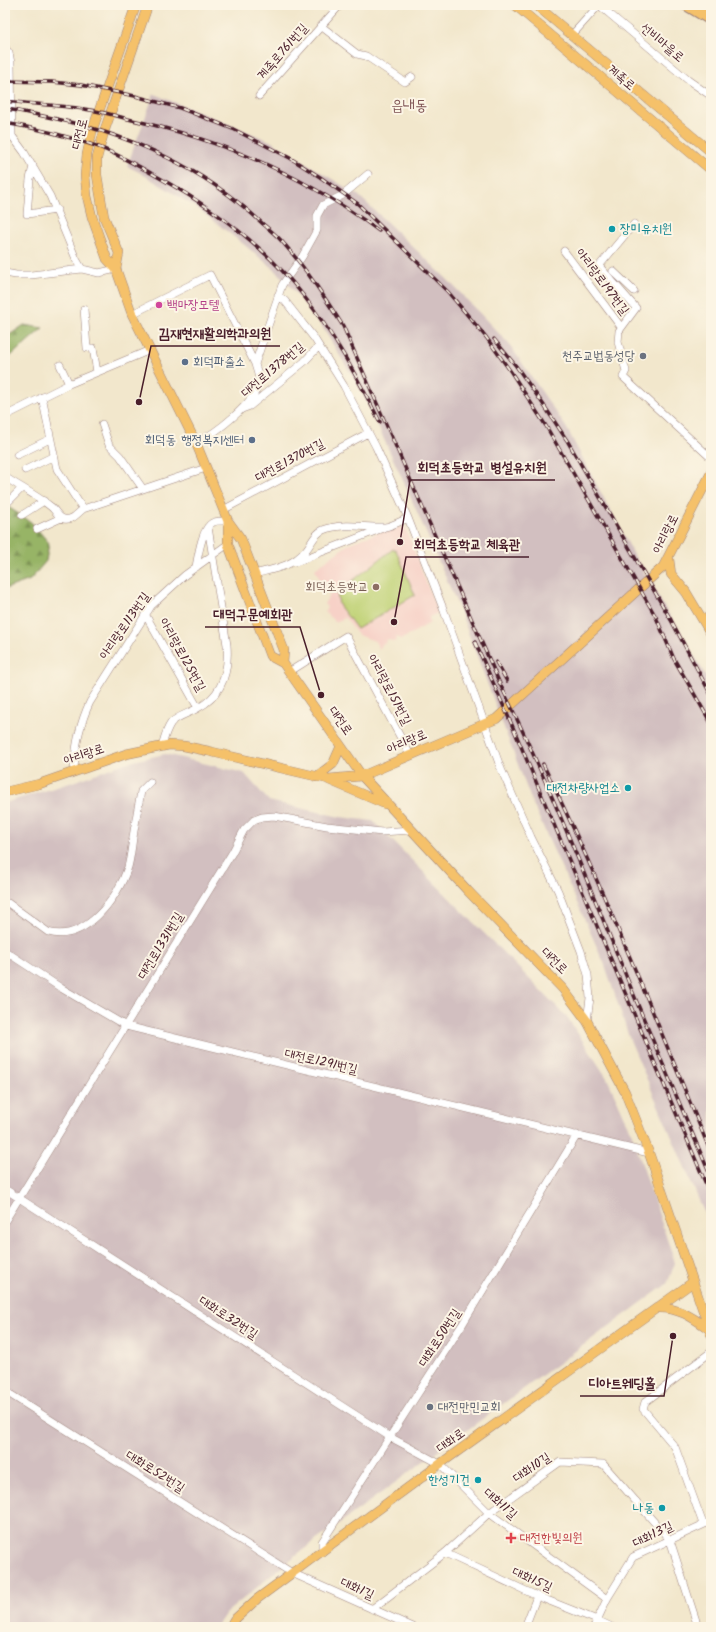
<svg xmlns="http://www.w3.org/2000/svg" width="716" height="1632" font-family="Kalam,'Poor Story',sans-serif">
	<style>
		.built { fill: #f7d1c7 }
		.industrial { fill: #d2bfc0 }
		.green { fill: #bfd275; stroke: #847850 }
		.forest { fill: url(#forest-firs); stroke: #706a48 }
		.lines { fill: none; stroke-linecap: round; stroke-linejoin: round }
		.minor-casing { stroke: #9e837c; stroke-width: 8 }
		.major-casing { stroke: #9e837c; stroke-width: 10 }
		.highway-casing { stroke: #9e837c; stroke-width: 12 }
		.minor { stroke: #fff; stroke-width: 7 }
		.major { stroke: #f5c16b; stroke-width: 9 }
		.highway { stroke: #f5c16b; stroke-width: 10 }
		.rail-casing { stroke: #4a1f2b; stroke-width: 3.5 }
		.rail { stroke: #fcf5e5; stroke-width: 2; stroke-dasharray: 6; stroke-linecap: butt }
		.culture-dot { fill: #0f9aa8; stroke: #fcf5e5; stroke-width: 1.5 }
		.hotel-dot { fill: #d1479c; stroke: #fcf5e5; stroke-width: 1.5 }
		.worship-dot { fill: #6b7280; stroke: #fcf5e5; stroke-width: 1.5 }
		.service-dot { fill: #5c6f8a; stroke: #fcf5e5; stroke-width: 1.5 }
		.education-dot { fill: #8d6e63; stroke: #fcf5e5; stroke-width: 1.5 }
		.health-dot { fill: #e0444e; stroke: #fcf5e5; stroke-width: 1.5 }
		.labels { text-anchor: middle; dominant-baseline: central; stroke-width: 4; stroke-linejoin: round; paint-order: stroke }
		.street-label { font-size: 13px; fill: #4a1f2b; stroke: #fcf5e5 }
		.culture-label { font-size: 13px; fill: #0d838f; stroke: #fcf5e5; text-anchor: end }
		.hotel-label { font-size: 13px; fill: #b23c85; stroke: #fcf5e5; text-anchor: start }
		.worship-label { font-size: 13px; fill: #5b616d; stroke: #fcf5e5; text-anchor: end }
		.service-label { font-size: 13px; fill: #4e5e75; stroke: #fcf5e5; text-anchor: start }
		.education-label { font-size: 13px; fill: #785e54; stroke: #fcf5e5; text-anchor: end }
		.health-label { font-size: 13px; fill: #be3a42; stroke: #fcf5e5; text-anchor: start }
		.quarter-label { font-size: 15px; fill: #7e5253; stroke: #fcf5e5 }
		.leader { fill: none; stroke: #4a1f2b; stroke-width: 1.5 }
		.callout-dot { fill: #4a1f2b; stroke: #fcf5e5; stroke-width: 1.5 }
		.callout-label { font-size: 14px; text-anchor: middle; font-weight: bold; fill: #4a1f2b; stroke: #fcf5e5; stroke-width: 4; stroke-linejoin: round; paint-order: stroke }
	</style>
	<defs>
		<pattern id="forest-firs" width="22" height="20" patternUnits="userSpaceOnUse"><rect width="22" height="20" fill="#97b466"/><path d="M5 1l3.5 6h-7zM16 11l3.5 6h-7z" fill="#7d9254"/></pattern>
	</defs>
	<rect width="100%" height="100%" fill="#fcf5e5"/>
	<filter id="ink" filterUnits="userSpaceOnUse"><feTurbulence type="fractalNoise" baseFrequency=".025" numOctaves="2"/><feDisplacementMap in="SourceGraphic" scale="8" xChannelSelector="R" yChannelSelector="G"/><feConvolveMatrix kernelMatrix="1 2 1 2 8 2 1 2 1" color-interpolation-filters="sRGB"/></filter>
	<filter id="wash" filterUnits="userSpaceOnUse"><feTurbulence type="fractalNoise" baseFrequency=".012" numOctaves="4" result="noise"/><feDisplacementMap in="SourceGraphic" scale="16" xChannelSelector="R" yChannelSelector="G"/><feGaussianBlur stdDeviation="0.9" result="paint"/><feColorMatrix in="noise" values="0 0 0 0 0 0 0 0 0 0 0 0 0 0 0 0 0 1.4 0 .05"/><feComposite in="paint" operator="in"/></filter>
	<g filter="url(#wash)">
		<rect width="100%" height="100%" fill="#f2e7cc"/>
		<path class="built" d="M 400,527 L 405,527 L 438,613 L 429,617 L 430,623 L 402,639 L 396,637 L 395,642 L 387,639 L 385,643 L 382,644 L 379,649 L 375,641 L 358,635 L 345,618 L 335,622 L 325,612 L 327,607 L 324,604 L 331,593 L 329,590 L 324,589 L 315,569 L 350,543 L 383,531 Z"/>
		<path class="industrial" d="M 154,94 L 270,141 L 358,195 L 446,278 L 509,344 L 566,427 L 641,568 L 711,684 L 711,1228 L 630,1040 L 605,965 L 532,802 L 459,608 L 407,489 L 362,392 L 323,328 L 296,293 L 276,271 L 242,243 L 196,207 L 139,172 L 127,166 Z
			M 165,754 L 244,773 L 269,801 L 340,817 L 373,821 L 567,1017 L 607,1078 L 631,1131 L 675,1263 L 667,1284 L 296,1555 L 226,1613 L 216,1627 L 5,1627 L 5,803 L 70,783 L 125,763 Z"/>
		<path class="green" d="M 393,549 L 396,550 L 415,595 L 357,629 L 339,605 L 337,593 Z"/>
		<path class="forest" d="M 24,325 L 43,328 L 5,361 L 5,338 Z
			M 5,505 L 31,522 L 49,543 L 46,561 L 30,580 L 5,589 Z"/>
	</g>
	<g filter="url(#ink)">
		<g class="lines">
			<g class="minor-casing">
				<path id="minor" d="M 599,5 L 688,80 L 711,96
					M 321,26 L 357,54 L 366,56 L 405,82 L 412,77
					M 572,35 L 599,5
					M 5,48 L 9,53 L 11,63 L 12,136 L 24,152 L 50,196 L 76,259 L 82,269
					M 259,96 L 340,5
					M 33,166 L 30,179 L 27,214 L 57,210
					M 634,224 L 599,266 L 636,308 L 619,331 L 618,342 L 626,371 L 623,377 L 711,458
					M 564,251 L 621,327
					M 613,271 L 634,291
					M 5,273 L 16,275 L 31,275 L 82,269 L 99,273 L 116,269
					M 278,295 L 285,301 L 314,338 L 344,386 L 376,447 L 408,518 L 444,611 L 501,769 L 531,837 L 558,891 L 581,951 L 588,975 L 590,998 L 587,1021
					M 84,309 L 87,348 L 93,348 L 97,372
					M 132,314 L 210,275 L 255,364 C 256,369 259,375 259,380 C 258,402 214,434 196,443
					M 255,364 L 282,285 L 302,257 L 317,230 L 317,216 L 323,205 L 343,195 L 368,174
					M 60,365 L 69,384
					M 42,397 L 57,469 L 83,509 L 206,468
					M 242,409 L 250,406 L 304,362 L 319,346
					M 5,416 L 69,384 L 150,350
					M 102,424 L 109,445 L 120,456 L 143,489
					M 17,455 L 50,439
					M 25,470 L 54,456
					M 5,477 C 20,487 36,495 50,506 C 55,509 58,518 64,519 C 72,521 77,514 83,509
					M 6,504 L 22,488
					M 223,510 L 368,433
					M 22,515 L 44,501
					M 37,529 L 61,518
					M 296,562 L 383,528
					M 196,567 C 198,556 202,528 212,523 C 216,520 223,521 228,521
					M 254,574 C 273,569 293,567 306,550 C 312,543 314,534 323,530 C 342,522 365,528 385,527 C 392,526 401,521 408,518
					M 145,614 L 198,708
					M 289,672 L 346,636 L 410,755
					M 162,746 C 164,739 166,730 171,723 C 177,716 190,713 198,708 C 223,695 229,671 227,645 L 208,527
					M 74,771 C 75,747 79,725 90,702 L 151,606 L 185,575 L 228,544
					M 5,903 L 8,903 L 48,932 C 85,943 118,898 128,867 C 130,860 131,852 132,845 C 134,829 137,813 140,797 L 141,791 L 150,782
					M 5,951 L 61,988 L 126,1026 L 649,1153
					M 5,1189 L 390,1437 L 440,1464 L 489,1513 L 607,1599
					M 5,1221 L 232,853 L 244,830 L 254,820 L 262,817 L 274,816 L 327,826 L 382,832 L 411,830
					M 5,1391 L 292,1573 L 413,1627
					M 703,1524 L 675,1447 L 643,1409 L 645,1402 L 711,1352
					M 322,1552 L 322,1542 L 462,1325 L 577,1135
					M 445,1553 L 537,1596 L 597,1620 L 612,1627
					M 372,1609 L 445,1553 L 489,1513 L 560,1462 L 603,1464 L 670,1540 L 698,1627
					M 525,1627 L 537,1596
					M 594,1627 L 607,1599 L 633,1557 L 711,1521"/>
			</g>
			<g class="major-casing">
				<path id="major" d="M 136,5 L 93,128 L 87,154 L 85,175 L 87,196 L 92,217 L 107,259 L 116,269 L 132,314 L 196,443 L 228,521 L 241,539 L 284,650 L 283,663
					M 515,5 L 711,170
					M 536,5 L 711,152
					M 116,269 L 119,253 L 104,217 L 97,175 L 97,158 L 104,132 L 148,5
					M 228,521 L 228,544 L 270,656 L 283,663 L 362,776 L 468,891 L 563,989 L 587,1021 L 625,1092 L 649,1153 L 711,1334
					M 669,559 L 671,574 L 686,592 L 711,634
					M 316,777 L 333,764 L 341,746
					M 329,780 L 385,804
					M 5,792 L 39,784 L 126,754 L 169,745 L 184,746 L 208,751 L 328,779 L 362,776 L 496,719 L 663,567 L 711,473
					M 657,1308 C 678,1307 692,1317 709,1329
					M 230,1627 L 234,1620 L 257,1599 L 440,1464 L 693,1282"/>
			</g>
			<g class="highway-casing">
				<path id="highway" d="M 686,5 L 711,20
					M 705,5 L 711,8"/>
			</g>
			<use href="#minor" class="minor"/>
			<use href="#major" class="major"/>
			<use href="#highway" class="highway"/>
			<g class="rail-casing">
				<path id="rail" d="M 5,81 L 52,82 L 81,85 L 135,96 L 180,108 L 233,129 L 290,158 L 320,177 L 358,204 L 448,292 L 486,337 L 511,372 L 546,426 L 656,617 L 674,659 L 711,723
					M 5,101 C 31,104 58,105 84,109 C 99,111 114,115 128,119 C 219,139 304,175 379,231
					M 5,109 C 16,110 27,113 38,115 C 121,131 201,165 263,224 C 271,231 279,237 285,245 C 307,270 325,298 343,326 L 500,684 C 549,783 589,886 631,988 C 657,1051 684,1114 711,1177
					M 5,123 C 36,128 67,136 96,146 C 118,154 138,166 158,177 C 213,208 264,245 303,295 C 334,334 357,377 380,422
					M 494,339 L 516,366 L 543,404 L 568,442 L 671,620 L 711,695
					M 475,642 L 512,725 L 711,1196
					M 496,662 L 507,681
					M 543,764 C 605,891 657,1023 711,1153"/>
			</g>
			<use href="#rail" class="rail"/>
		</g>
	</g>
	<g class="culture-dot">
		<circle cx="612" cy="229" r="4"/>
		<circle cx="628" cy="788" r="4"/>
		<circle cx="478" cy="1480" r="4"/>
		<circle cx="662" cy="1508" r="4"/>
	</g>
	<circle class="hotel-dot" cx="159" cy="305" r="4"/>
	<g class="worship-dot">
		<circle cx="643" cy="356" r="4"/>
		<circle cx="430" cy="1407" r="4"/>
	</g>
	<g class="service-dot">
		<circle cx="185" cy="362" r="4"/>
		<circle cx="252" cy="440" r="4"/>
	</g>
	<circle class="education-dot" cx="376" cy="587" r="4"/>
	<path class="health-dot" d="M509 1532h4v4h4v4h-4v4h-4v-4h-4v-4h4z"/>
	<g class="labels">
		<g class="street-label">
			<text transform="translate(662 43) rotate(40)">선비마을로</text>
			<text transform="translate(283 52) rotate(-49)">계족로761번길</text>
			<text transform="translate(621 78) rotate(40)">계족로</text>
			<text transform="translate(80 134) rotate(-76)">대전로</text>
			<text transform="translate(602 282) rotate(53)">아리랑로197번길</text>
			<text transform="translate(273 370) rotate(-40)">대전로1378번길</text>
			<text transform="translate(290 461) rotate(-28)">대전로1370번길</text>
			<text transform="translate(666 534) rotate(-63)">아리랑로</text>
			<text transform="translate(125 626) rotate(-55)">아리랑로113번길</text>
			<text transform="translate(182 655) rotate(61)">아리랑로125번길</text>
			<text transform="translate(389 690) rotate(62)">아리랑로151번길</text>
			<text transform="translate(340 721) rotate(55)">대전로</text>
			<text transform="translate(407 742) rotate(-23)">아리랑로</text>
			<text transform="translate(84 755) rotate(-18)">아리랑로</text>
			<text transform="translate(161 946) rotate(-59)">대전로1331번길</text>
			<text transform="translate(554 961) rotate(45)">대전로</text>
			<text transform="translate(321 1062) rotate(13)">대전로1291번길</text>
			<text transform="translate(228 1318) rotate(33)">대화로32번길</text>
			<text transform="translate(440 1338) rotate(-57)">대화로50번길</text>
			<text transform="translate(451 1441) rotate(-36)">대화로</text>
			<text transform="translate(532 1468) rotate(-34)">대화10길</text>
			<text transform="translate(155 1472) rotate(32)">대화로52번길</text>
			<text transform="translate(500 1504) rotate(41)">대화11길</text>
			<text transform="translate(653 1535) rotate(-26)">대화13길</text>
			<text transform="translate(532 1580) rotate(24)">대화15길</text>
			<text transform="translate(357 1589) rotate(24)">대화1길</text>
		</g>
		<g class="culture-label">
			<text x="620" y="229" text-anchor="start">장미유치원</text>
			<text x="620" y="788">대전차량사업소</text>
			<text x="470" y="1480">한성기건</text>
			<text x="654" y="1508">나동</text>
		</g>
		<g class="hotel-label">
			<text x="167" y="305">백마장모텔</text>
		</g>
		<g class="worship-label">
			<text x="635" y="356">천주교법동성당</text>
			<text x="438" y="1407" text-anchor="start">대전만민교회</text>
		</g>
		<g class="service-label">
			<text x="193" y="362">회덕파출소</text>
			<text x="244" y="440" text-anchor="end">회덕동 행정복지센터</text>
		</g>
		<g class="education-label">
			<text x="368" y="587">회덕초등학교</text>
		</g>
		<g class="health-label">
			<text x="520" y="1538">대전한빛의원</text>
		</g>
		<g class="quarter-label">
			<text x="409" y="106">읍내동</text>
		</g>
	</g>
	<path class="leader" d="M139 402L151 346H280M400 542L410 480H555M394 622L406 557H529M321 695L300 627H205M673 1336L664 1396H580"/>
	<g class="callout-dot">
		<circle cx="139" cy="402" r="4"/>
		<circle cx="400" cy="542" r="4"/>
		<circle cx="394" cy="622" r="4"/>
		<circle cx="321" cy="695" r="4"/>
		<circle cx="673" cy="1336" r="4"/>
	</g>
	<g class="callout-label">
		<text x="215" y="338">김재현재활의학과의원</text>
		<text x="482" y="472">회덕초등학교 병설유치원</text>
		<text x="467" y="549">회덕초등학교 체육관</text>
		<text x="253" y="619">대덕구문예회관</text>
		<text x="622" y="1388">디아트웨딩홀</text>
	</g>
	<rect width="716" height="1632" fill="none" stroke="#fcf5e5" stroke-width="20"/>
</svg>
